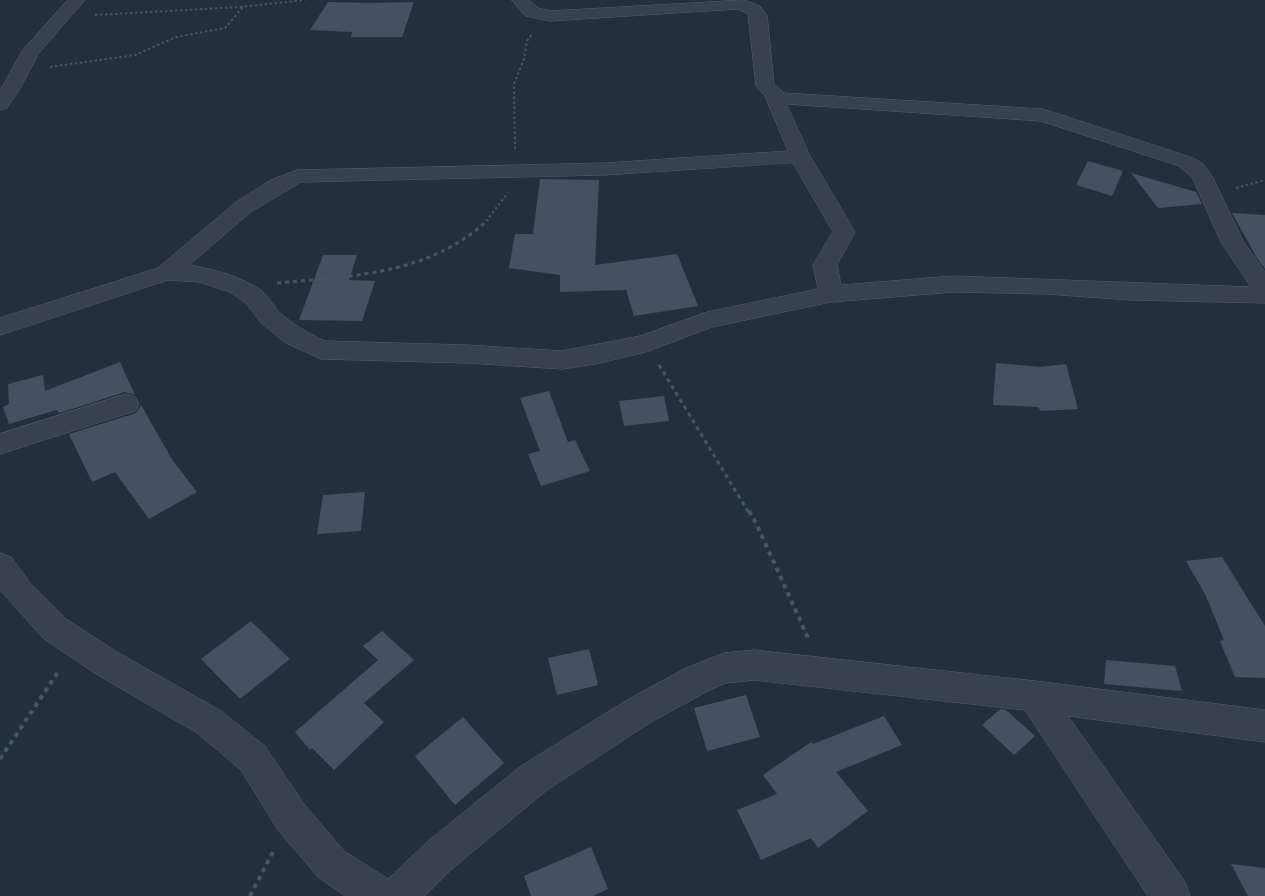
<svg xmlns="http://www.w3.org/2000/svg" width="1265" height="896" font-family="Cabin,sans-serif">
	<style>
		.building { fill: #455162 }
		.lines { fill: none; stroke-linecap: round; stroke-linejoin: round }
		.street-casing { stroke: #565f6c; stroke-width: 1 }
		.path-far2 { stroke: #44595c; stroke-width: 2; stroke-dasharray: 2.5 2.5; stroke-linecap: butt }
		.path-far1 { stroke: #44595c; stroke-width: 3; stroke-dasharray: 4 4; stroke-linecap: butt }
		.path { stroke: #44595c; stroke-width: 4; stroke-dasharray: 4.5 4.5; stroke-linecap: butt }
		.street { fill: #38414e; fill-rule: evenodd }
	</style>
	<rect width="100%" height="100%" fill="#242f3e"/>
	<path class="building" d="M 328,2 L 368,3 L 414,2 L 402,37 L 351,37 L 352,32 L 310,30 Z
		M 1088,161 L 1123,171 L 1112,196 L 1076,185 Z
		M 1131,173 L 1196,192 L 1202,204 L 1158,208 Z
		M 540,179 L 599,180 L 595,265 L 677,254 L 698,306 L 634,316 L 626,290 L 560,292 L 560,275 L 509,268 L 515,234 L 533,234 Z
		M 1232,213 L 1265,215 L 1265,269 L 1257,258 Z
		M 323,255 L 357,255 L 349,280 L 375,281 L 362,321 L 299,320 Z
		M 120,362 L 135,395 L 125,392 L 59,413 L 57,410 L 9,424 L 3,407 L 9,404 L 8,384 L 43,375 L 45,391 Z
		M 996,363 L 1040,367 L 1066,364 L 1078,409 L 1041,411 L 1038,407 L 993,405 Z
		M 549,391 L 568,442 L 575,440 L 590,471 L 541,486 L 528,454 L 540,451 L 520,398 Z
		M 664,396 L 669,421 L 624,426 L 619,401 Z
		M 141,405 L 173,461 L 197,492 L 149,519 L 115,472 L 92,482 L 69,434 L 136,413 Z
		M 365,492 L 361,531 L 317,534 L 323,495 Z
		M 1222,557 L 1265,626 L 1265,678 L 1235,677 L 1220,641 L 1224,640 L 1206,596 L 1186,561 Z
		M 251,621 L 290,659 L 240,699 L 201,659 Z
		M 382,631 L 414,660 L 364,703 L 384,722 L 334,770 L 312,748 L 310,750 L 295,732 L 378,660 L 363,646 Z
		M 589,649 L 598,685 L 557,695 L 548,658 Z
		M 1106,660 L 1175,666 L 1182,691 L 1104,684 Z
		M 746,695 L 760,737 L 707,751 L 694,708 Z
		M 1000,709 L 1006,710 L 1035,736 L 1014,755 L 982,725 Z
		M 884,716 L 902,745 L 836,772 L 868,811 L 818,848 L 811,838 L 761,860 L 737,810 L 777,794 L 763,775 L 811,742 L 813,744 Z
		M 463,717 L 504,763 L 455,805 L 415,756 Z
		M 591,847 L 608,889 L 593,896 L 531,896 L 524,876 Z
		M 1231,864 L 1265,868 L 1265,896 L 1248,896 Z"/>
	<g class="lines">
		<g class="street-casing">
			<path id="street" d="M 68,0 L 85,0 L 39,53 L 18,92 L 7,108 L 0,110 L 0,91 L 22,51 Z
				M 512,0 L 529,0 L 538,8 L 550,11 L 744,0 L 760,6 L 767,15 L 774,84 L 784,93 L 1043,109 L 1193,158 L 1203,164 L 1212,176 L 1243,241 L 1265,272 L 1265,303 L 1131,300 L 1046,294 L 954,292 L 831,302 L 712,327 L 646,352 L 596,364 L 562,369 L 467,363 L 321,359 L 286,343 L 261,323 L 247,304 L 230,292 L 199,282 L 168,280 L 0,335 L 0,318 L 158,268 L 236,202 L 271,180 L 297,170 L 605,163 L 788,151 L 765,96 L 756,86 L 748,14 L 738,9 L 550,21 L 526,16 ZM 787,104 L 1041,121 L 1179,166 L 1192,177 L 1221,242 L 1251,287 L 954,276 L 841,285 L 837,265 L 855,232 L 810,156 ZM 793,163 L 833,232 L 813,265 L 818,289 L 707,312 L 640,336 L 562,351 L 467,345 L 325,341 C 308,333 293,325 279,312 C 273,306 269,297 262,291 C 241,276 213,269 189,265 L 252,211 L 301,182 L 605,175 Z
				M 126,394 L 135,397 L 139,404 L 135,411 L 0,454 L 0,434 Z
				M 0,553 L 11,557 L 30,583 L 66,619 L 117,652 L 221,711 L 265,746 L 304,804 L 344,851 L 388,879 L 427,842 L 521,766 L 627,700 L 686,668 L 724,653 L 754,650 L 1035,681 L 1265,710 L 1265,742 L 1068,716 L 1185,882 L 1190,896 L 1148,896 L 1025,710 L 754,680 L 726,683 L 710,690 L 651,722 L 547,790 L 453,868 L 425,896 L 345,896 L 318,877 L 278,830 L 241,770 L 197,733 L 93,672 L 44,639 L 0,590 Z"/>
		</g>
		<path class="path-far2" d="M 95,15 L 240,7 L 305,0
			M 50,67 L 135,55 L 176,37 L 225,28 L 243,7
			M 515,149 L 514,84 L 524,59 L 527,41 L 532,34
			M 1236,188 L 1265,180
			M 486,221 L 508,193"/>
		<path class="path-far1" d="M 277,283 C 353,276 428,275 488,220
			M 659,365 L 749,513"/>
		<path class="path" d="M 749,511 L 757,525 L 809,640
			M 0,759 L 60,669
			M 250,896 L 274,850"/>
		<use href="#street" class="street"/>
	</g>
</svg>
